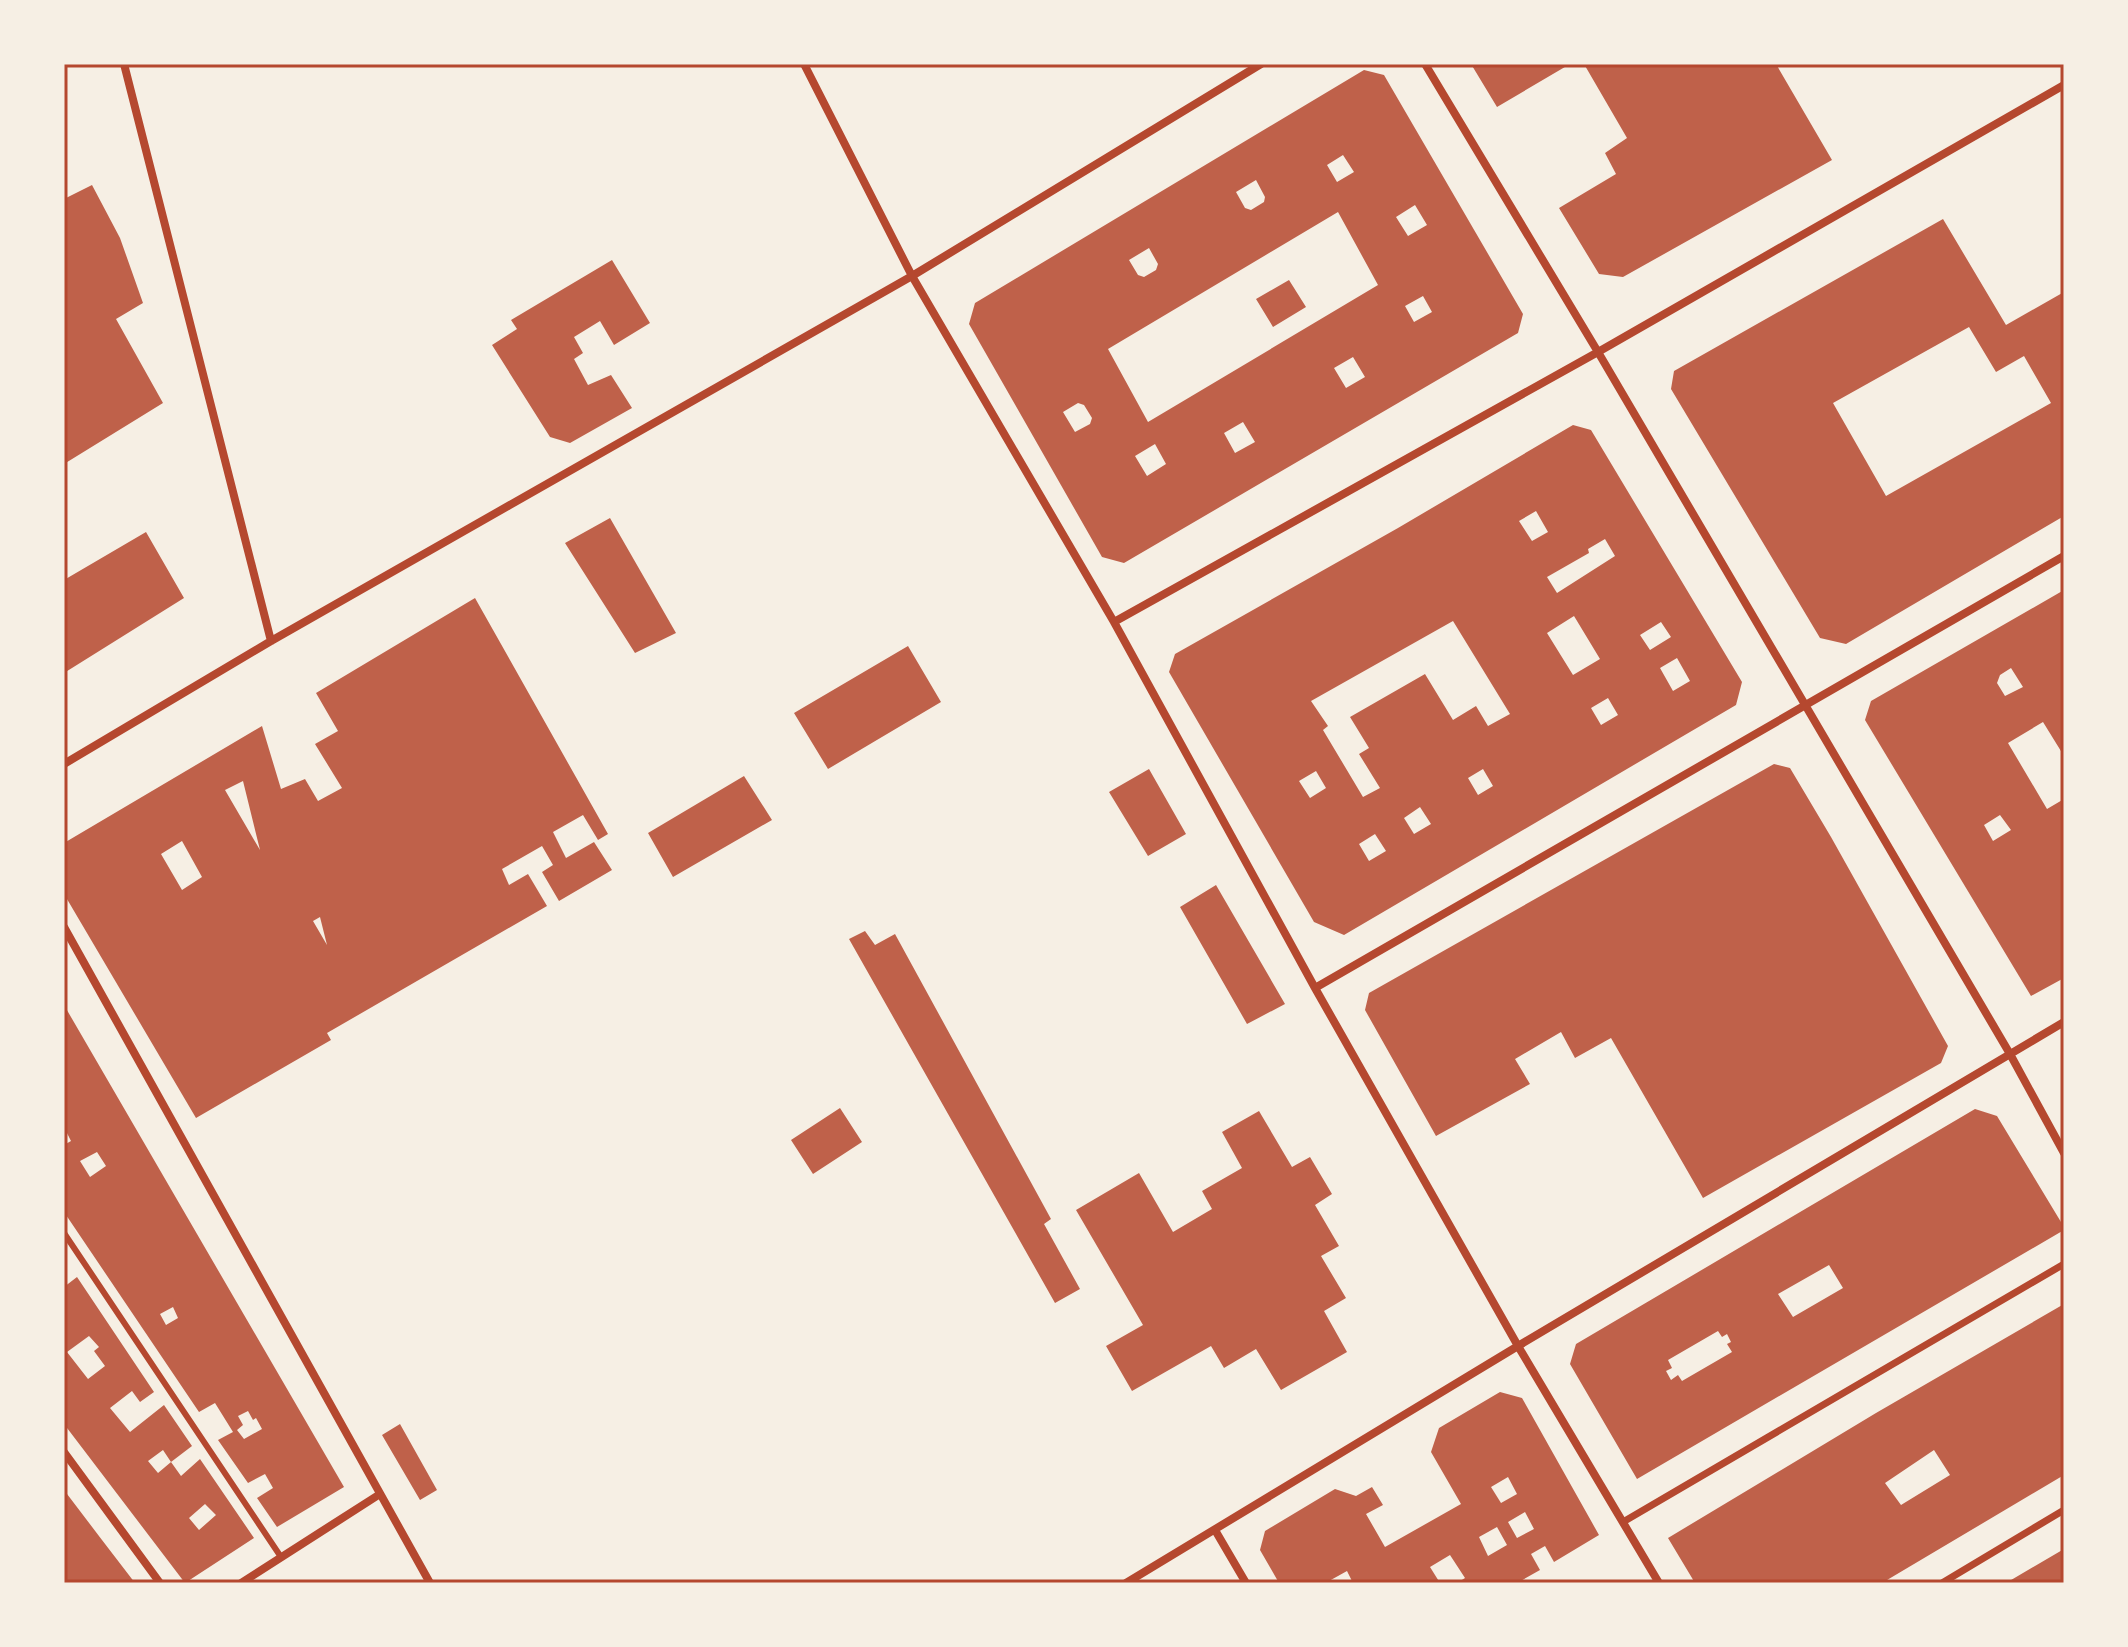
<svg xmlns="http://www.w3.org/2000/svg" width="2128" height="1647" font-family="Poppins,sans-serif">
	<style>
		.building { fill: #bf614a; fill-rule: evenodd }
		.lines { fill: none; stroke-linecap: round; stroke-linejoin: round }
		.service { stroke: #b5482f; stroke-width: 6 }
		.pedestrian { stroke: #b5482f; stroke-width: 7 }
		.minor { stroke: #b5482f; stroke-width: 8 }
		.neatline { fill: none; stroke: #b5482f; stroke-width: 3 }
	</style>
	<rect width="100%" height="100%" fill="#f6efe4"/>
	<path class="building" d="M 1471,64 L 1570,64 L 1497,107 Z
		M 1584,64 L 1776,64 L 1832,160 L 1623,277 L 1599,274 L 1559,208 L 1616,174 L 1605,153 L 1627,138 Z
		M 1364,70 L 1384,75 L 1523,314 L 1518,333 L 1124,563 L 1102,557 L 969,324 L 975,303 ZM 1343,155 L 1354,172 L 1337,182 L 1327,165 ZM 1256,180 L 1265,197 L 1264,202 L 1251,210 L 1245,208 L 1236,192 ZM 1415,205 L 1427,225 L 1408,236 L 1396,217 ZM 1338,212 L 1378,285 L 1148,422 L 1108,349 ZM 1149,248 L 1158,264 L 1156,270 L 1144,277 L 1138,275 L 1129,260 ZM 1423,296 L 1432,312 L 1414,322 L 1405,306 ZM 1353,357 L 1365,377 L 1346,388 L 1334,368 ZM 1078,403 L 1084,405 L 1092,418 L 1090,424 L 1075,432 L 1063,412 ZM 1243,422 L 1255,442 L 1235,453 L 1224,433 ZM 1155,444 L 1166,464 L 1147,476 L 1135,456 Z
		M 92,185 L 120,238 L 143,303 L 116,319 L 163,403 L 64,464 L 64,199 Z
		M 1943,219 L 2006,325 L 2064,292 L 2064,516 L 1846,644 L 1820,638 L 1671,389 L 1674,371 ZM 1969,327 L 1996,372 L 2024,356 L 2051,403 L 1886,496 L 1833,403 Z
		M 612,260 L 650,323 L 614,345 L 600,321 L 574,337 L 583,353 L 574,359 L 588,385 L 611,375 L 632,408 L 570,443 L 550,437 L 492,345 L 517,329 L 511,320 Z
		M 1289,280 L 1306,307 L 1273,327 L 1256,299 Z
		M 1573,425 L 1591,430 L 1742,682 L 1736,705 L 1344,935 L 1314,922 L 1169,672 L 1175,654 L 1398,528 ZM 1536,511 L 1548,532 L 1532,541 L 1519,521 ZM 1605,539 L 1615,556 L 1557,593 L 1547,577 L 1589,553 L 1588,549 ZM 1574,616 L 1600,659 L 1573,675 L 1547,633 ZM 1453,621 L 1510,714 L 1488,726 L 1476,706 L 1453,720 L 1425,674 L 1350,717 L 1369,748 L 1359,754 L 1380,788 L 1363,797 L 1323,730 L 1328,726 L 1311,701 ZM 1661,622 L 1671,637 L 1650,650 L 1640,635 ZM 1677,658 L 1690,681 L 1673,691 L 1660,668 ZM 1608,698 L 1618,715 L 1601,725 L 1591,708 ZM 1483,769 L 1493,786 L 1478,795 L 1468,778 ZM 1316,771 L 1326,788 L 1310,798 L 1299,781 ZM 1420,807 L 1431,824 L 1414,834 L 1404,818 ZM 1375,834 L 1386,851 L 1369,861 L 1359,844 Z
		M 610,518 L 676,633 L 635,653 L 565,543 Z
		M 146,532 L 184,598 L 64,673 L 64,580 Z
		M 2064,590 L 2064,756 L 2043,722 L 2008,743 L 2047,809 L 2064,799 L 2064,978 L 2031,996 L 1865,720 L 1871,701 ZM 2011,668 L 2023,687 L 2005,696 L 1997,683 L 2000,675 ZM 2000,815 L 2011,830 L 1993,841 L 1984,825 Z
		M 475,598 L 608,834 L 598,840 L 583,815 L 553,832 L 566,858 L 594,842 L 612,870 L 559,901 L 542,872 L 553,865 L 542,846 L 502,869 L 509,885 L 528,874 L 547,906 L 327,1033 L 331,1040 L 196,1118 L 64,894 L 64,843 L 262,726 L 281,789 L 305,779 L 318,801 L 342,788 L 315,744 L 338,731 L 316,693 ZM 243,781 L 260,850 L 225,790 ZM 182,841 L 202,877 L 182,890 L 161,854 ZM 320,917 L 327,945 L 313,921 Z
		M 908,646 L 941,702 L 828,769 L 794,713 Z
		M 1774,764 L 1790,768 L 1831,837 L 1948,1046 L 1941,1063 L 1703,1198 L 1611,1038 L 1575,1058 L 1561,1032 L 1515,1059 L 1530,1084 L 1436,1136 L 1365,1010 L 1369,993 Z
		M 1149,769 L 1186,834 L 1148,856 L 1109,792 Z
		M 744,776 L 772,820 L 673,877 L 648,833 Z
		M 1216,885 L 1285,1004 L 1247,1024 L 1180,907 Z
		M 865,931 L 875,945 L 895,934 L 1051,1219 L 1044,1224 L 1080,1289 L 1055,1303 L 849,939 Z
		M 64,1005 L 344,1487 L 277,1527 L 257,1498 L 273,1488 L 265,1474 L 248,1483 L 218,1440 L 233,1432 L 215,1403 L 199,1412 L 64,1212 L 64,1145 L 71,1141 L 64,1127 ZM 97,1152 L 106,1166 L 90,1177 L 80,1161 ZM 173,1307 L 178,1318 L 166,1325 L 160,1314 ZM 248,1411 L 253,1420 L 256,1418 L 262,1429 L 244,1439 L 237,1430 L 243,1425 L 238,1416 Z
		M 840,1108 L 862,1142 L 813,1174 L 791,1140 Z
		M 1975,1109 L 1997,1116 L 2064,1227 L 2064,1230 L 1637,1479 L 1570,1364 L 1576,1344 ZM 1829,1265 L 1843,1288 L 1793,1317 L 1778,1294 ZM 1718,1331 L 1722,1337 L 1727,1334 L 1731,1342 L 1727,1344 L 1732,1352 L 1682,1381 L 1678,1375 L 1671,1380 L 1666,1371 L 1672,1368 L 1668,1360 Z
		M 1259,1111 L 1292,1167 L 1310,1157 L 1332,1194 L 1315,1205 L 1339,1246 L 1321,1256 L 1346,1298 L 1324,1311 L 1347,1352 L 1281,1390 L 1256,1349 L 1224,1368 L 1211,1346 L 1132,1391 L 1106,1346 L 1143,1325 L 1076,1210 L 1139,1173 L 1173,1232 L 1212,1209 L 1202,1191 L 1242,1168 L 1222,1132 Z
		M 77,1277 L 154,1392 L 140,1402 L 132,1391 L 110,1408 L 130,1432 L 164,1405 L 192,1446 L 171,1462 L 181,1476 L 200,1459 L 254,1538 L 185,1583 L 64,1424 L 64,1310 L 67,1308 L 64,1305 L 64,1287 ZM 89,1336 L 99,1347 L 94,1351 L 105,1366 L 88,1379 L 67,1352 ZM 163,1450 L 171,1462 L 158,1473 L 148,1461 ZM 205,1504 L 216,1515 L 199,1530 L 189,1518 Z
		M 2064,1304 L 2064,1475 L 1882,1583 L 1695,1583 L 1668,1538 L 1876,1413 ZM 1934,1450 L 1950,1475 L 1901,1505 L 1885,1483 Z
		M 1500,1392 L 1522,1398 L 1599,1535 L 1554,1562 L 1545,1546 L 1531,1554 L 1540,1570 L 1517,1583 L 1457,1583 L 1465,1578 L 1450,1555 L 1430,1567 L 1440,1583 L 1353,1583 L 1347,1571 L 1329,1581 L 1330,1583 L 1279,1583 L 1260,1550 L 1265,1531 L 1335,1489 L 1356,1496 L 1372,1487 L 1383,1505 L 1366,1514 L 1385,1547 L 1461,1504 L 1431,1452 L 1439,1428 ZM 1508,1477 L 1517,1494 L 1501,1503 L 1491,1487 ZM 1525,1512 L 1534,1529 L 1517,1538 L 1508,1522 ZM 1497,1527 L 1507,1545 L 1488,1556 L 1479,1537 Z
		M 400,1424 L 437,1490 L 420,1500 L 382,1435 Z
		M 64,1490 L 102,1540 L 135,1583 L 64,1583 Z
		M 2064,1549 L 2064,1583 L 2006,1583 Z"/>
	<g class="lines">
		<path class="service" d="M 64,1233 L 281,1557"/>
		<path class="pedestrian" d="M 1623,1522 L 2064,1264
			M 1942,1583 L 2064,1510"/>
		<path class="minor" d="M 124,64 L 271,641
			M 804,64 L 912,276 L 1114,622 L 1315,988 L 1518,1346 L 1659,1583
			M 1425,64 L 1598,352 L 2010,1054 L 2064,1153
			M 1114,622 L 1598,352 L 2064,85
			M 64,764 L 271,641 L 912,276 L 1261,64
			M 64,927 L 430,1583
			M 1315,988 L 2064,556
			M 64,1452 L 160,1583
			M 1215,1530 L 1246,1583
			M 241,1583 L 380,1494
			M 1126,1583 L 1518,1346 L 2064,1022"/>
	</g>
	<rect width="2128" height="1647" fill="none" stroke="#f6efe4" stroke-width="132"/>
	<rect x="66" y="66" width="1996" height="1515" class="neatline"/>
</svg>
